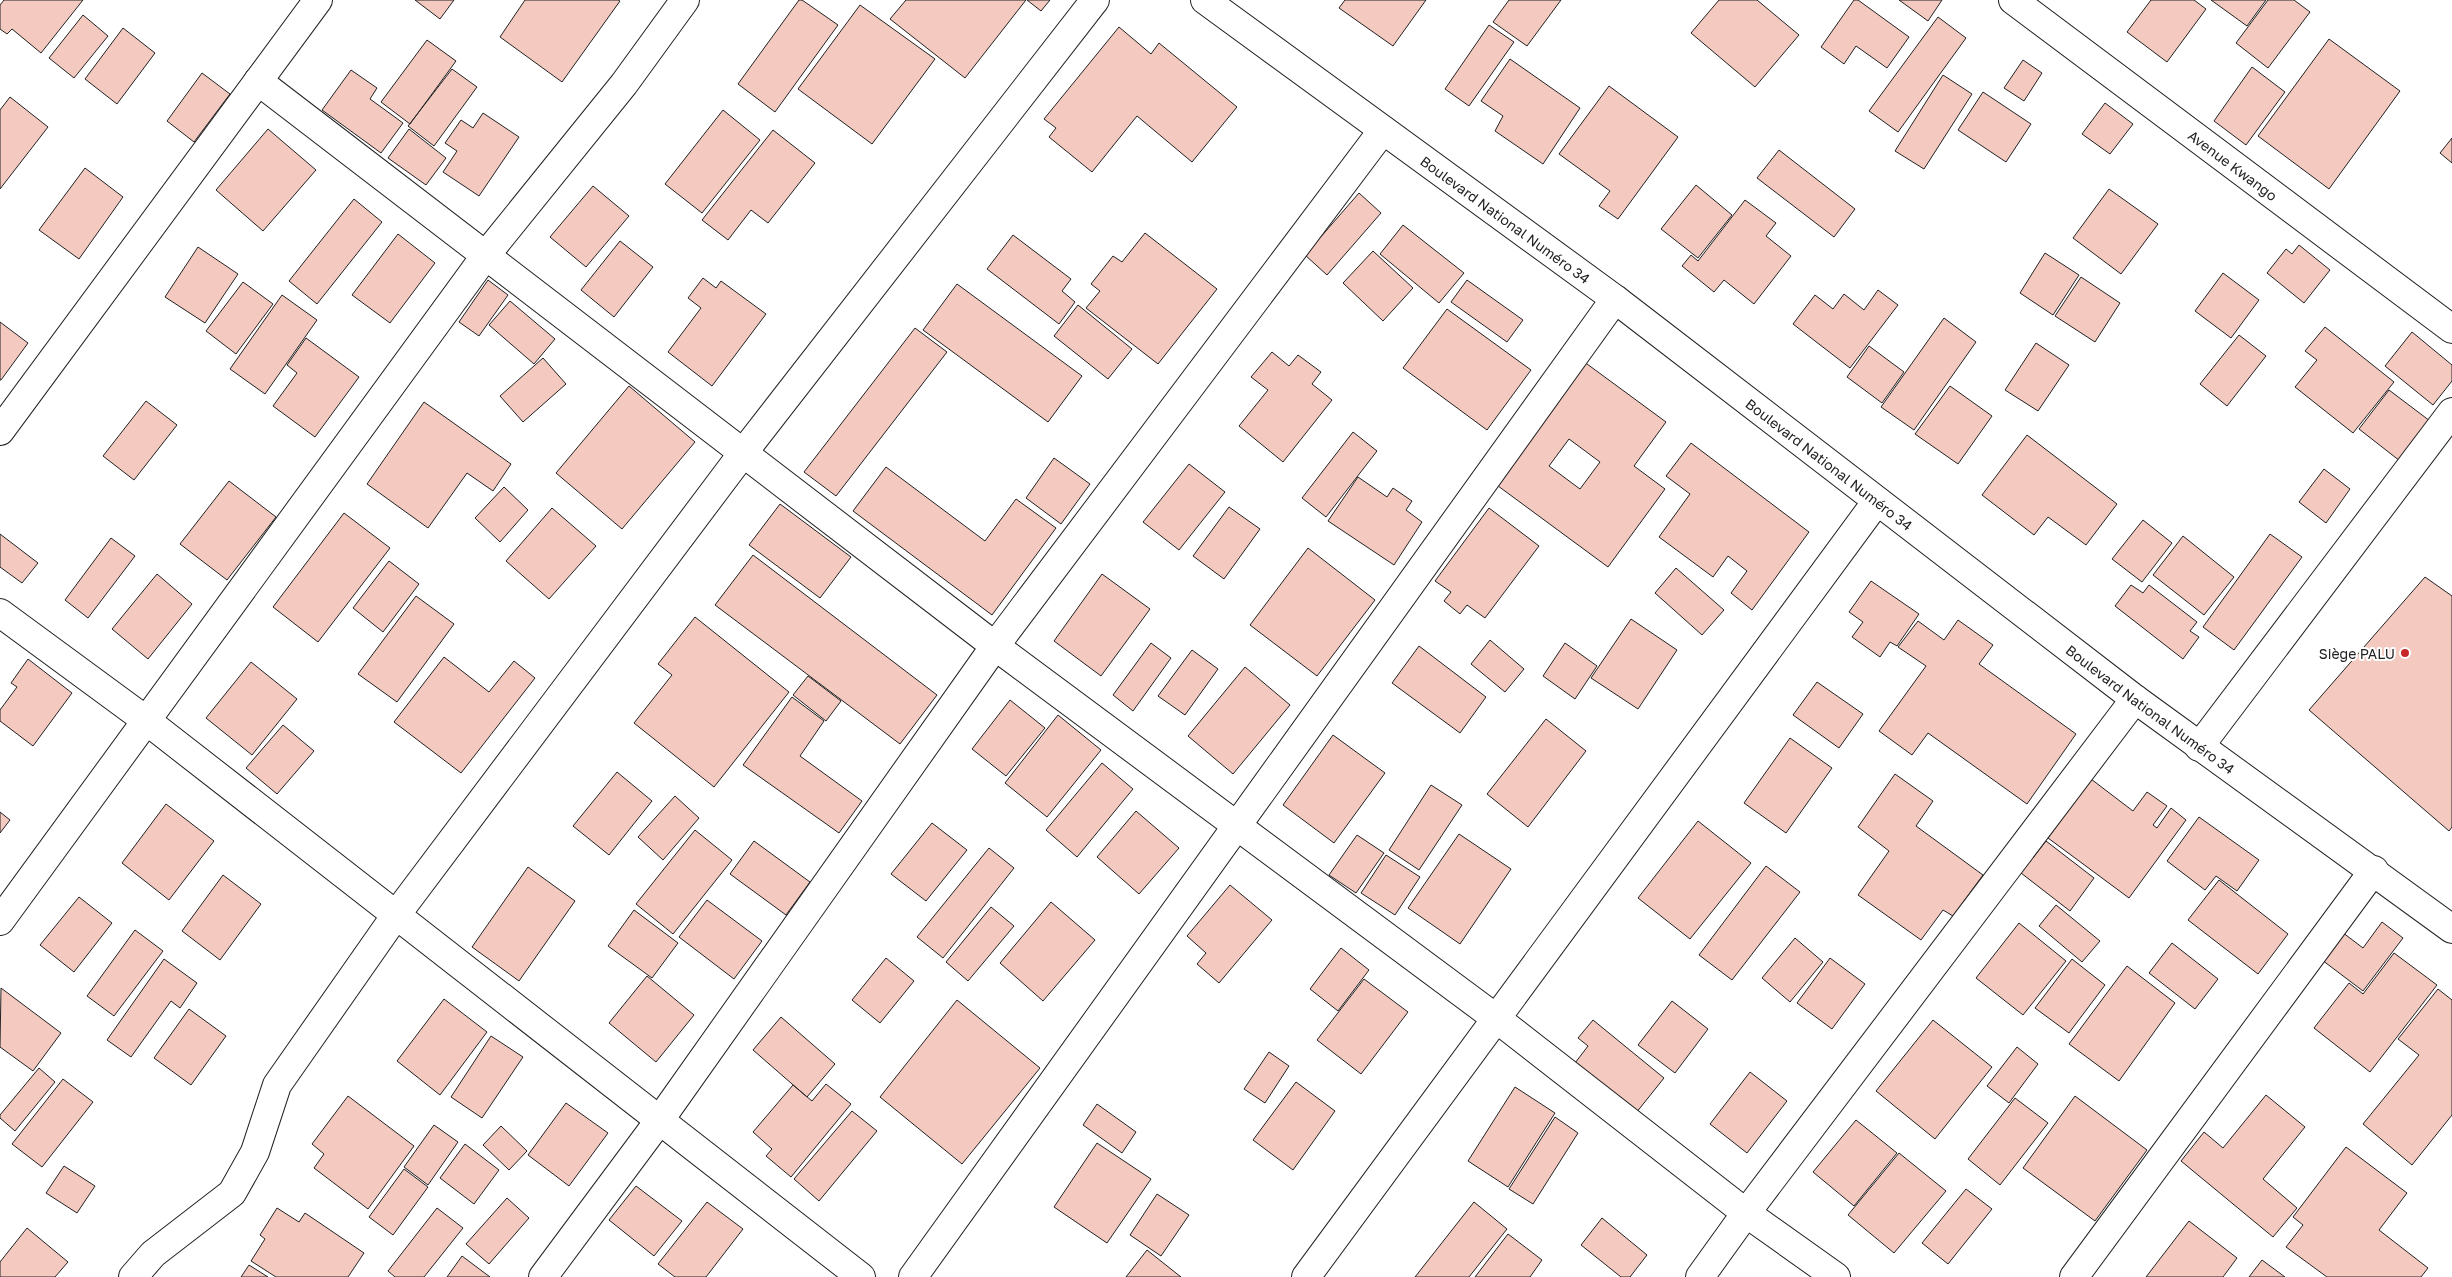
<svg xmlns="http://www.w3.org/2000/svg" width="2452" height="1277" font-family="'Golos Text',sans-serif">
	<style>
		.building { fill: #f3c9c0; stroke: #222; fill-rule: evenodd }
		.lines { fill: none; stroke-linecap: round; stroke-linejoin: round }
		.minor-casing { stroke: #222; stroke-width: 30 }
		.major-casing { stroke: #222; stroke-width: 30 }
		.minor { stroke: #fff; stroke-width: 28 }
		.major { stroke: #fff; stroke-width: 28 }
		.poi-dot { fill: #c62828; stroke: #fff; stroke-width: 2 }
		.labels { text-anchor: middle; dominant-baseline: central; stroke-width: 4; stroke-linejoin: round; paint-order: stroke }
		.street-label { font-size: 14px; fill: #222; stroke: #fff }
		.poi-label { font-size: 14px; fill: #222; stroke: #fff; text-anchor: end }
	</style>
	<rect width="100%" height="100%" fill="#fff"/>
	<path class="building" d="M 4,0 L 83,0 L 41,53 L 12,29 L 7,34 L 0,29 L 0,5 Z
		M 415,0 L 454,0 L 440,19 Z
		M 525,0 L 618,0 L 620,1 L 562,82 L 500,37 Z
		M 799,0 L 802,0 L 838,25 L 775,112 L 738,84 Z
		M 906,0 L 1026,0 L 965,78 L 890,19 Z
		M 1027,0 L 1050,0 L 1041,11 Z
		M 1345,0 L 1426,0 L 1393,46 L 1339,8 Z
		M 1509,0 L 1561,0 L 1527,46 L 1493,22 Z
		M 1719,0 L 1757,0 L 1799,35 L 1755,87 L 1691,33 Z
		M 1854,0 L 1858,0 L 1909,37 L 1887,68 L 1856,46 L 1844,64 L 1821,47 Z
		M 1899,0 L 1942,0 L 1928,21 Z
		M 2151,0 L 2194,0 L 2206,9 L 2167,62 L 2127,32 Z
		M 2211,0 L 2266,0 L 2247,26 Z
		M 2268,0 L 2294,0 L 2310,12 L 2268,68 L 2236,43 Z
		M 860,5 L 935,59 L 872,144 L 798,89 Z
		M 83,15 L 108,36 L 74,78 L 49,58 Z
		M 1938,17 L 1966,38 L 1898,132 L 1869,111 Z
		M 1489,25 L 1514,42 L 1469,106 L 1445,89 Z
		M 1119,27 L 1151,54 L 1159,43 L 1237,107 L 1192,162 L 1137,116 L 1092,172 L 1049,137 L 1056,128 L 1044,119 Z
		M 123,28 L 155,53 L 117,104 L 85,79 Z
		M 2329,39 L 2400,91 L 2329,189 L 2258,136 Z
		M 427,40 L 456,61 L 410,124 L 381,102 Z
		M 1510,59 L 1580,108 L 1543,164 L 1495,131 L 1503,116 L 1481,101 Z
		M 2023,60 L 2042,73 L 2024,101 L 2004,88 Z
		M 2252,67 L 2285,92 L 2246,145 L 2214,121 Z
		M 452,69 L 477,87 L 434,146 L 408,126 Z
		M 351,70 L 377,88 L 370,99 L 403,123 L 381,153 L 322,110 Z
		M 202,73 L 230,94 L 194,142 L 167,121 Z
		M 1943,75 L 1972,94 L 1924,169 L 1895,151 Z
		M 1609,86 L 1678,137 L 1618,219 L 1599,206 L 1610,191 L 1559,154 Z
		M 1983,92 L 2031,124 L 2006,162 L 1958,130 Z
		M 10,97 L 48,127 L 0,189 L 0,110 Z
		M 2105,103 L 2133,124 L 2110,154 L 2082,134 Z
		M 723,110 L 760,140 L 702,213 L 665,184 Z
		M 483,113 L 519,137 L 479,196 L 443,172 L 457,151 L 445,143 L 461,120 L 473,128 Z
		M 268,129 L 316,170 L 263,231 L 216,190 Z
		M 409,129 L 446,158 L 426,185 L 388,158 Z
		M 773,130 L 815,163 L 768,223 L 751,210 L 728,240 L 702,220 Z
		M 2452,138 L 2452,163 L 2440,153 Z
		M 1779,150 L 1855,209 L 1834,237 L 1757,178 Z
		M 85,168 L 123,197 L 79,259 L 39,230 Z
		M 1696,185 L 1732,215 L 1698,258 L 1661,229 Z
		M 593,186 L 629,216 L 586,267 L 550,237 Z
		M 2109,189 L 2158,224 L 2121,274 L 2073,238 Z
		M 1359,193 L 1381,213 L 1327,275 L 1305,255 Z
		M 354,199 L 382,222 L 317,304 L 289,281 Z
		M 1745,200 L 1776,223 L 1766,236 L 1791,256 L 1754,304 L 1724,280 L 1714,292 L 1682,266 L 1691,255 L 1698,261 Z
		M 1403,225 L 1464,273 L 1439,303 L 1380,254 Z
		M 1145,233 L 1217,289 L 1158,364 L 1086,308 L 1100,291 L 1091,284 L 1113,256 L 1122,262 Z
		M 398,234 L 435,263 L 390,323 L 352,295 Z
		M 1013,235 L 1071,279 L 1062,291 L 1075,302 L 1059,324 L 987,269 Z
		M 620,241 L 653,267 L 614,317 L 581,290 Z
		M 2299,245 L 2330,270 L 2304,303 L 2267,273 L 2286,249 L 2292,254 Z
		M 198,247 L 238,274 L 205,323 L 165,297 Z
		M 1373,251 L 1413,288 L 1383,321 L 1343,283 Z
		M 2045,253 L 2079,275 L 2053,315 L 2020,293 Z
		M 2223,273 L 2259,300 L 2231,338 L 2195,311 Z
		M 2081,277 L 2120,303 L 2095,342 L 2055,316 Z
		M 703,278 L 716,288 L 721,281 L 766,314 L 712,386 L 668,352 L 701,308 L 688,298 Z
		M 488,280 L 508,295 L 479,336 L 459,322 Z
		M 1467,280 L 1523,320 L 1507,342 L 1451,302 Z
		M 243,282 L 273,304 L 236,354 L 206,331 Z
		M 957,284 L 1082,376 L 1048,422 L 923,330 Z
		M 1878,290 L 1898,305 L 1850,368 L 1793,324 L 1815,295 L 1833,309 L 1844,294 L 1864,310 Z
		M 282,295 L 317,320 L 265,394 L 230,369 Z
		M 510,301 L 555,339 L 534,364 L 489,325 Z
		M 1078,305 L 1132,349 L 1108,379 L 1054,336 Z
		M 1447,309 L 1531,370 L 1487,430 L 1403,368 Z
		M 1944,318 L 1976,342 L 1914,430 L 1881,407 Z
		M 0,322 L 28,343 L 1,380 L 0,380 Z
		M 2325,327 L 2394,382 L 2353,433 L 2295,387 L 2317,360 L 2305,351 Z
		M 915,328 L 947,352 L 836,496 L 804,472 Z
		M 2412,332 L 2452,365 L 2452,381 L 2433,405 L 2385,366 Z
		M 2239,335 L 2266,356 L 2227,406 L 2200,384 Z
		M 306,338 L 359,377 L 315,437 L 273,406 L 297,373 L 287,365 Z
		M 2036,343 L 2069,365 L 2038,411 L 2005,390 Z
		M 1869,346 L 1904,372 L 1882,403 L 1847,377 Z
		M 1272,352 L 1289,366 L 1298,355 L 1321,372 L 1312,384 L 1332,400 L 1283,462 L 1239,426 L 1268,390 L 1251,377 Z
		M 543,358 L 566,384 L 523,422 L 500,396 Z
		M 1583,361 L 1666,422 L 1634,466 L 1665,489 L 1608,567 L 1494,483 ZM 1569,439 L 1600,462 L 1580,489 L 1549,466 Z
		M 629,386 L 695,442 L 622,529 L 556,473 Z
		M 1950,386 L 1992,416 L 1958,464 L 1915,434 Z
		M 2389,390 L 2430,421 L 2400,461 L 2359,429 Z
		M 146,401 L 177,425 L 134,480 L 103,456 Z
		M 424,402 L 511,464 L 493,491 L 467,473 L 428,528 L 367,484 Z
		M 1353,432 L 1377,451 L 1326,517 L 1302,498 Z
		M 2027,435 L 2117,504 L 2086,545 L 2048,517 L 2034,535 L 1982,495 Z
		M 1691,443 L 1809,532 L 1752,610 L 1731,593 L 1747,571 L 1728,556 L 1713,577 L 1659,537 L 1690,494 L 1666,476 Z
		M 1054,458 L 1090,484 L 1061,524 L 1026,498 Z
		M 1189,464 L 1225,492 L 1179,550 L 1143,522 Z
		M 886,467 L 985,541 L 1016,499 L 1056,528 L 992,615 L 853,511 Z
		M 2324,469 L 2350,489 L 2326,523 L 2299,502 Z
		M 1358,477 L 1387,497 L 1393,488 L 1412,501 L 1406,510 L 1422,522 L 1394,565 L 1328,521 Z
		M 229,481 L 276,517 L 227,580 L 180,544 Z
		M 504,487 L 528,510 L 500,542 L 475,518 Z
		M 780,504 L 851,557 L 820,598 L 749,545 Z
		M 1229,507 L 1260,529 L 1224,579 L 1193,556 Z
		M 552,508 L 596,546 L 549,599 L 506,561 Z
		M 1489,508 L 1539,546 L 1485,618 L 1467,605 L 1460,614 L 1444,601 L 1451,592 L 1435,581 Z
		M 344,513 L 390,548 L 318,642 L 273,607 Z
		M 2143,520 L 2172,543 L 2142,582 L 2112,559 Z
		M 0,534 L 38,563 L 22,583 L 0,567 Z
		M 2270,534 L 2302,557 L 2234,650 L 2203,627 Z
		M 2183,536 L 2234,577 L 2204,615 L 2153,575 Z
		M 111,538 L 135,556 L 88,618 L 65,600 Z
		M 1308,548 L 1375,600 L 1317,676 L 1250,625 Z
		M 753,555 L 937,695 L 900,744 L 715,605 Z
		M 389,561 L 419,584 L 383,632 L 353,608 Z
		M 1676,568 L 1724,610 L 1702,635 L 1655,593 Z
		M 157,574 L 192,604 L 148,659 L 112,629 Z
		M 1102,574 L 1150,609 L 1101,676 L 1054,641 Z
		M 2425,577 L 2452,596 L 2452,827 L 2449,831 L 2309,710 Z
		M 1871,581 L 1919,614 L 1897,646 L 1890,642 L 1880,657 L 1852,637 L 1863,622 L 1849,612 Z
		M 2131,585 L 2143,593 L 2149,585 L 2197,622 L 2190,631 L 2199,637 L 2183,659 L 2115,606 Z
		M 416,596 L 454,624 L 397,702 L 358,674 Z
		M 695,617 L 789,692 L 714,787 L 634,723 L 672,675 L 658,664 Z
		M 1631,619 L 1677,650 L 1638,709 L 1591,678 Z
		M 1958,620 L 1993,645 L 1979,664 L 2076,734 L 2027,804 L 1928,733 L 1912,755 L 1879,731 L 1926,666 L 1898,647 L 1918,621 L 1944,640 Z
		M 1490,640 L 1524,669 L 1505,692 L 1471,664 Z
		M 1151,643 L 1171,658 L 1133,711 L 1113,695 Z
		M 1565,643 L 1597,666 L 1575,699 L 1543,676 Z
		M 1419,646 L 1486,697 L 1460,733 L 1392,683 Z
		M 1192,650 L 1218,669 L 1185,715 L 1158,696 Z
		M 444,657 L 489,692 L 514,661 L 535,678 L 461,773 L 394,722 Z
		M 28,659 L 72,693 L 33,746 L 0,721 L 0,710 L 17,687 L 11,683 Z
		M 251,662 L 297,699 L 252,755 L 206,718 Z
		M 1245,667 L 1290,705 L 1233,774 L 1188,736 Z
		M 808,676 L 841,701 L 826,721 L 793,695 Z
		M 1817,682 L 1863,714 L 1839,748 L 1793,715 Z
		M 792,697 L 824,721 L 800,756 L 862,801 L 839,833 L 743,765 Z
		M 1010,700 L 1045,728 L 1006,776 L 972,749 Z
		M 1058,715 L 1101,750 L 1047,817 L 1005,783 Z
		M 1546,719 L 1586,751 L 1528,827 L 1487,794 Z
		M 283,725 L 314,751 L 277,794 L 246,768 Z
		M 1333,735 L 1385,773 L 1334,843 L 1283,805 Z
		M 1790,738 L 1832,768 L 1786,833 L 1744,803 Z
		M 1102,763 L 1133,789 L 1077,857 L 1046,830 Z
		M 617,772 L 652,801 L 609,855 L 573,826 Z
		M 1895,774 L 1933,801 L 1916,826 L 1983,875 L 1953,916 L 1943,910 L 1921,940 L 1858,895 L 1889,851 L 1858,827 Z
		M 2091,779 L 2133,811 L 2147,792 L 2167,806 L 2153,825 L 2157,828 L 2171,808 L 2186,820 L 2129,898 L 2048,838 Z
		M 1431,785 L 1462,805 L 1419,870 L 1389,850 Z
		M 675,796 L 699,818 L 663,860 L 638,837 Z
		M 166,804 L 214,841 L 169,900 L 122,863 Z
		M 1136,811 L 1179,848 L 1139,894 L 1097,857 Z
		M 0,812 L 10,820 L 0,833 Z
		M 2199,817 L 2259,860 L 2237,891 L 2216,876 L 2205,890 L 2167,861 Z
		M 1698,821 L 1751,863 L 1690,939 L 1638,898 Z
		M 932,823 L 967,850 L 926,901 L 891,874 Z
		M 695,830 L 732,860 L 673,934 L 636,904 Z
		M 1459,834 L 1511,869 L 1460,944 L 1408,908 Z
		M 1357,835 L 1384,853 L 1356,893 L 1329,875 Z
		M 754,841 L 810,882 L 786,915 L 730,874 Z
		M 2046,841 L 2094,878 L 2070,911 L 2021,873 Z
		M 989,848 L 1014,868 L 943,958 L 917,937 Z
		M 1386,855 L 1420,877 L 1395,915 L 1361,893 Z
		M 1766,866 L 1800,892 L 1732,980 L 1699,955 Z
		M 528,867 L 575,901 L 519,981 L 472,947 Z
		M 223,875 L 261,904 L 220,960 L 182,931 Z
		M 2219,880 L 2288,934 L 2258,974 L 2188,920 Z
		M 1230,885 L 1272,920 L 1219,983 L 1197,964 L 1206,953 L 1187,936 Z
		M 79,897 L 112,923 L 74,972 L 40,945 Z
		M 707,900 L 762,941 L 734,979 L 679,937 Z
		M 1051,902 L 1095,940 L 1043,1001 L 1000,963 Z
		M 2056,905 L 2100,941 L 2082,962 L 2039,926 Z
		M 991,907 L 1014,926 L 968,981 L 946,962 Z
		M 634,910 L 678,943 L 652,978 L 608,946 Z
		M 2382,922 L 2403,938 L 2363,991 L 2318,957 L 2338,929 L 2363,948 Z
		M 2019,923 L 2066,961 L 2023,1015 L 1976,978 Z
		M 135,930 L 163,951 L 114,1016 L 87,996 Z
		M 1795,938 L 1823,962 L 1790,1002 L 1762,978 Z
		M 2172,943 L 2218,979 L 2195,1009 L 2149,973 Z
		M 1341,948 L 1369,970 L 1338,1011 L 1310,989 Z
		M 2394,953 L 2437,985 L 2370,1072 L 2314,1028 L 2349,983 L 2363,994 Z
		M 886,958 L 914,981 L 880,1023 L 852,1000 Z
		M 1830,958 L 1865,984 L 1832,1029 L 1797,1003 Z
		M 164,959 L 197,983 L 180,1008 L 171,1001 L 131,1057 L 107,1040 Z
		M 2072,959 L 2105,985 L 2069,1033 L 2035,1008 Z
		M 2127,966 L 2175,1003 L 2119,1081 L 2069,1044 Z
		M 647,976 L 694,1015 L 656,1062 L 609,1023 Z
		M 1364,979 L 1408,1012 L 1361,1074 L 1317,1040 Z
		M 1,988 L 61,1033 L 33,1071 L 0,1047 Z
		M 2438,989 L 2452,1000 L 2452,1115 L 2412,1165 L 2363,1124 L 2419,1055 L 2398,1039 Z
		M 444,999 L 487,1032 L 440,1095 L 397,1061 Z
		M 957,1000 L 1040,1068 L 962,1164 L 880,1097 Z
		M 1672,1001 L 1708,1029 L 1675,1073 L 1638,1045 Z
		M 189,1009 L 226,1036 L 191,1085 L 154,1058 Z
		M 781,1017 L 835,1064 L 807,1097 L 753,1050 Z
		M 1593,1020 L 1664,1078 L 1636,1113 L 1575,1063 L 1588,1046 L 1578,1038 Z
		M 1933,1020 L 1992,1067 L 1935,1139 L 1876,1091 Z
		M 491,1036 L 523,1057 L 482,1118 L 451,1097 Z
		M 2017,1047 L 2038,1064 L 2009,1103 L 1987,1086 Z
		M 1269,1052 L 1289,1066 L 1265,1103 L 1244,1089 Z
		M 39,1068 L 55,1082 L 15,1131 L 0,1118 L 0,1115 Z
		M 1750,1072 L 1787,1101 L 1747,1153 L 1710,1124 Z
		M 63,1079 L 93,1102 L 42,1167 L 12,1144 Z
		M 1296,1082 L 1335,1111 L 1293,1170 L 1253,1140 Z
		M 826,1084 L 851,1104 L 791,1177 L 766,1156 L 772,1149 L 753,1132 L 793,1085 L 812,1101 Z
		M 1515,1087 L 1555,1113 L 1508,1187 L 1468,1161 Z
		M 2266,1095 L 2305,1127 L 2263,1179 L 2297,1208 L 2273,1237 L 2181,1161 L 2204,1132 L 2223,1148 Z
		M 348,1096 L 414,1146 L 368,1209 L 314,1168 L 324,1154 L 312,1144 Z
		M 2075,1096 L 2147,1150 L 2095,1221 L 2023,1168 Z
		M 2015,1098 L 2048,1123 L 2000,1185 L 1968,1159 Z
		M 566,1103 L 608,1133 L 569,1186 L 528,1155 Z
		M 1097,1104 L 1136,1132 L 1122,1153 L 1083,1125 Z
		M 852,1111 L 877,1131 L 819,1201 L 794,1179 Z
		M 1555,1117 L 1578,1133 L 1533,1204 L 1509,1189 Z
		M 1856,1120 L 1897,1153 L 1854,1206 L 1813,1172 Z
		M 434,1125 L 458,1142 L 428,1185 L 404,1167 Z
		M 501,1126 L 527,1151 L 509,1170 L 483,1145 Z
		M 1097,1143 L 1151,1179 L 1107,1243 L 1054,1207 Z
		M 465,1144 L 499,1170 L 474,1204 L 440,1178 Z
		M 2346,1147 L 2407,1193 L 2379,1230 L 2428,1268 L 2421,1277 L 2327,1277 L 2286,1247 L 2303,1225 L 2293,1217 Z
		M 1899,1153 L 1946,1191 L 1894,1253 L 1848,1215 Z
		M 64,1166 L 95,1186 L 77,1213 L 46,1193 Z
		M 404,1169 L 428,1187 L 393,1235 L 369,1217 Z
		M 636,1186 L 682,1221 L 654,1256 L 609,1220 Z
		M 1966,1189 L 1992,1209 L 1948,1264 L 1922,1243 Z
		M 1157,1194 L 1189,1215 L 1161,1256 L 1130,1235 Z
		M 507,1198 L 529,1218 L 489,1264 L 466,1244 Z
		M 707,1202 L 743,1229 L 706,1277 L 675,1277 L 658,1264 Z
		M 1474,1202 L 1507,1229 L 1469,1277 L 1415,1277 Z
		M 277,1208 L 299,1222 L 305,1213 L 364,1253 L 348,1277 L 276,1277 L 251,1261 L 265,1239 L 260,1235 Z
		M 437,1208 L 463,1228 L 424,1277 L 395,1277 L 388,1271 Z
		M 1602,1218 L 1647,1255 L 1630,1277 L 1621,1277 L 1581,1245 Z
		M 2189,1221 L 2237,1258 L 2223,1277 L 2146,1277 Z
		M 27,1228 L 68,1262 L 55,1277 L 0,1277 L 0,1262 Z
		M 1508,1234 L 1542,1260 L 1530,1277 L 1475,1277 Z
		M 1147,1250 L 1181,1277 L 1126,1277 Z
		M 462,1256 L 490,1277 L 447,1277 Z
		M 2262,1260 L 2285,1277 L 2249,1277 Z
		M 249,1265 L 268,1277 L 241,1277 Z"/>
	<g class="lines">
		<g class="minor-casing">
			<g id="minor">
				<path id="s1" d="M 2013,0 L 2452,329"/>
				<path d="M 258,81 L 995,646 L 1497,1019 L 1746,1213 L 1836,1277"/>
				<path d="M 0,431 L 318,0"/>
				<path d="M 0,613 L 147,721 L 861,1277"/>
				<path d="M 2199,747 L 2452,412"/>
				<path d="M 0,921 L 486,255 L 624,84 L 685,0"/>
				<path d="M 133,1277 L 153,1254 L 232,1193 L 255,1152 L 277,1085 L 396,915 L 743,453 L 1095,0"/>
				<path d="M 543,1277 L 659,1121 L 995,646 L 1383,130"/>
				<path d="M 913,1277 L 1615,299"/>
				<path d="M 1306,1277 L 1877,501"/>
				<path d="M 1700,1277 L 1746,1213 L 2135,699"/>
				<path d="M 2074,1277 L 2374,870"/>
			</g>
		</g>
		<g class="major-casing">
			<g id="major">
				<path id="s2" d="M 1205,0 L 1615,299 L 2135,699 L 2452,929"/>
			</g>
		</g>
		<use href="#minor" class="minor"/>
		<use href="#major" class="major"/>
	</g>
	<circle class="poi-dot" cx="2405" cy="653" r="5"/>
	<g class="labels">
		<g class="street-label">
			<text stroke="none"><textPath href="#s1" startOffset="275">Avenue Kwango</textPath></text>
			<text stroke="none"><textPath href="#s2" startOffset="372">Boulevard National Numéro 34</textPath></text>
			<text stroke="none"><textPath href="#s2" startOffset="778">Boulevard National Numéro 34</textPath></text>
			<text stroke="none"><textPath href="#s2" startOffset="1182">Boulevard National Numéro 34</textPath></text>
		</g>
		<g class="poi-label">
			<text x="2395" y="653">Siège PALU</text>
		</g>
	</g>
</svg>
